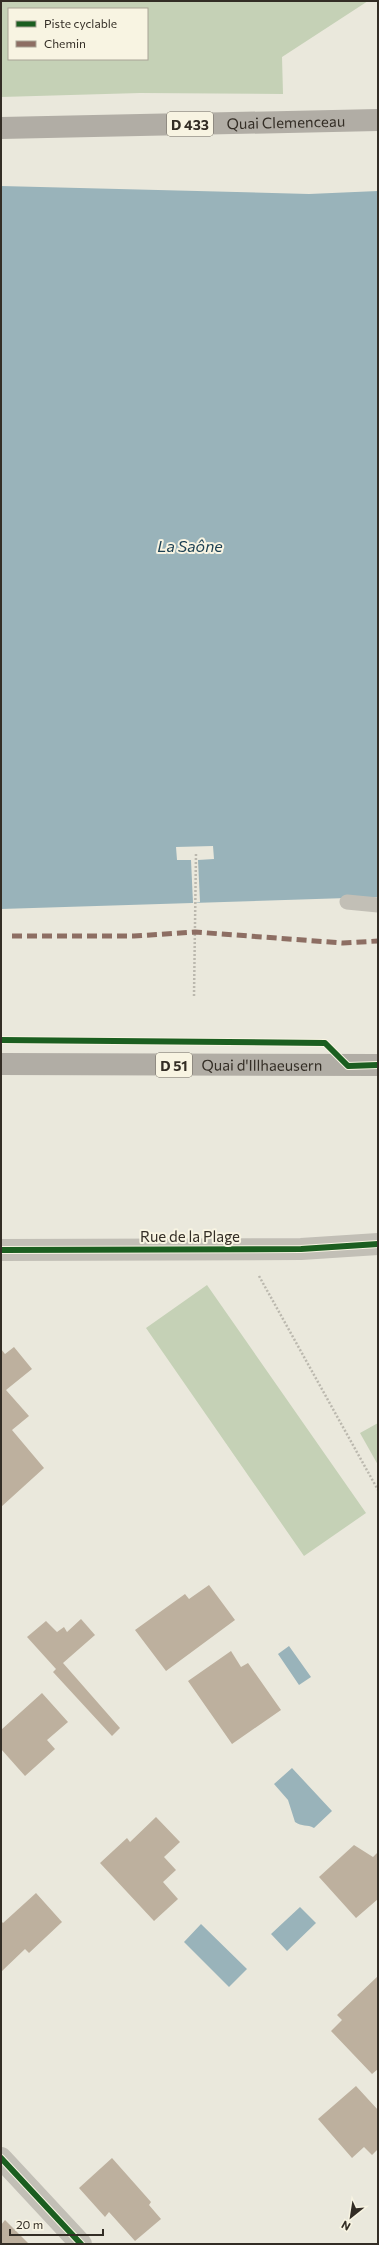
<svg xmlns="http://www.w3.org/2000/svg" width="379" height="2245" font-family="Commissioner,sans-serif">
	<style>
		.green { fill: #c5d1b6; fill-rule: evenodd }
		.water { fill: #99b3ba }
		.pier { fill: #eae8dc }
		.building { fill: #bdb09e }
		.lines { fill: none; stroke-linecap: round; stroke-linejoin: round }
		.path { stroke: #bbb8ae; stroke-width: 2.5; stroke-dasharray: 2 2; stroke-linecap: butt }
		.service { stroke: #c2bfb6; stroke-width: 15 }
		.minor { stroke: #c2bfb6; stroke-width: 22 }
		.primary { stroke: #b1ada5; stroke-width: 22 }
		.quiet { stroke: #8d6e63; stroke-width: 5; stroke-dasharray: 10 5; stroke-linecap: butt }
		.cycleway-casing { stroke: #f8f4e2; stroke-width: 8 }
		.cycleway { stroke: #1b5e20; stroke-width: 6 }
		.labels { text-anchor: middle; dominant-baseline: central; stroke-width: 4; stroke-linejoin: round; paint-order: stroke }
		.shield { fill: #f8f4e2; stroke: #6e695e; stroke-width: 1 }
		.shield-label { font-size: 14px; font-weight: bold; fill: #332d25 }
		.street-label { font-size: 15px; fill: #332d25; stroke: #f8f4e2 }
		.water-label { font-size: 16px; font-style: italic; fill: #1c4053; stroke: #f8f4e2 }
	</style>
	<rect width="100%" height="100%" fill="#eae8dc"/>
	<path class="green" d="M 1,1 L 368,1 L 282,57 L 283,94 L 140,93 L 1,97 ZM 9,9 L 147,9 L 147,59 L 9,59 Z
		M 207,1285 L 366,1513 L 304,1556 L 146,1328 Z
		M 378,1423 L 378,1465 L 360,1433 Z"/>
	<path class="water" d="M 1,186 L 309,194 L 378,191 L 378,897 L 1,909 Z
		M 289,1646 L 311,1677 L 299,1685 L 278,1654 Z
		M 292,1768 L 332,1811 L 314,1828 C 307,1824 302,1827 295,1822 L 288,1800 L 274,1784 Z
		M 300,1907 L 316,1923 L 287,1951 L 271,1934 Z
		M 201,1924 L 247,1969 L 229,1987 L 184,1942 Z"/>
	<path class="pier" d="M 213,846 L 214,859 L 198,860 L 200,902 L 193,903 L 191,860 L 177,860 L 176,847 Z"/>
	<path class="building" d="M 14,1347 L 32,1369 L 6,1390 L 29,1416 L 12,1430 L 44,1468 L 1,1507 L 1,1349 L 5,1354 Z
		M 209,1585 L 235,1620 L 166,1671 L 135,1630 L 185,1594 L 189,1599 Z
		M 81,1619 L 95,1635 L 63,1663 L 120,1728 L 112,1736 L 53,1672 L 56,1669 L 27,1637 L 46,1621 L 57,1632 L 64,1627 L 67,1632 Z
		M 231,1651 L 241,1667 L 248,1663 L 281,1710 L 232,1744 L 188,1681 Z
		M 42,1693 L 68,1722 L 47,1740 L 55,1749 L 25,1776 L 1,1749 L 1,1730 Z
		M 156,1817 L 180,1842 L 164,1857 L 176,1870 L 163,1882 L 178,1899 L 154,1921 L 100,1863 L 127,1838 L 130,1842 Z
		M 354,1845 L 373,1857 L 378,1852 L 378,1899 L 356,1918 L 319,1877 Z
		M 36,1893 L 62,1922 L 29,1953 L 25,1949 L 1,1972 L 1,1921 L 3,1923 Z
		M 378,1976 L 378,2069 L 372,2074 L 331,2031 L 342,2020 L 337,2015 Z
		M 356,2086 L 378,2110 L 378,2149 L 372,2155 L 364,2147 L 352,2158 L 318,2119 Z
		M 112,2158 L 151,2202 L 149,2205 L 161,2219 L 135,2241 L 109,2212 L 105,2217 L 79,2188 Z
		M 5,2220 L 29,2244 L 1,2244 L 1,2225 Z"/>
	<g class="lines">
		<path class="path" d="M 194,996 L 196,853
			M 259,1276 L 378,1490"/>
		<path class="service" d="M 347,902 L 378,905"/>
		<path class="minor" d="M 1,1250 L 301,1249 L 378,1244
			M 1,2158 L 81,2244"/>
		<g class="primary">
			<path id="s1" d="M 1,128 L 378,120"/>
			<path id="s2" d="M 1,1064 L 378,1065"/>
		</g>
		<path class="quiet" d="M 12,936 L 134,936 L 195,932 L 343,943 L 378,941"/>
		<g class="cycleway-casing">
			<path id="cycleway" d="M 1,1040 L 325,1043 L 348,1066 L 378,1065
				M 1,1250 L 301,1249 L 378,1244
				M 1,2158 L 81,2244"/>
		</g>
		<use href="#cycleway" class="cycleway"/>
	</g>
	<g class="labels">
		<g class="shield">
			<rect x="167" y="112" width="46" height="24" rx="3"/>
			<rect x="156" y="1053" width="36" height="24" rx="3"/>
		</g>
		<g class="shield-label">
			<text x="190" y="124">D 433</text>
			<text x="174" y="1065">D 51</text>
		</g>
		<g class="street-label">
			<text stroke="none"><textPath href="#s1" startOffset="285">Quai Clemenceau</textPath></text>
			<text stroke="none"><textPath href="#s2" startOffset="261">Quai d'Illhaeusern</textPath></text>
			<text x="190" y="1236">Rue de la Plage</text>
		</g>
		<g class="water-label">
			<text x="190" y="545">La Saône</text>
		</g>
	</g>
	<rect width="379" height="2245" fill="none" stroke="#332d25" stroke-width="4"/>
	<rect x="8" y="8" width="140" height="52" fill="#f8f4e2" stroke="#a9a496"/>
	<rect x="16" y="21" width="20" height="6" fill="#1b5e20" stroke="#a9a496"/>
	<text x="44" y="28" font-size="12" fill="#332d25">Piste cyclable</text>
	<rect x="16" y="41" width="20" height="6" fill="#8d6e63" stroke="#a9a496"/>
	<text x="44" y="48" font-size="12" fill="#332d25">Chemin</text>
	<g transform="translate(351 2217) rotate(210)" stroke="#f8f4e2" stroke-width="3" paint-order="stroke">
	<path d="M0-3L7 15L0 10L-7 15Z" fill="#332d25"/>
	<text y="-6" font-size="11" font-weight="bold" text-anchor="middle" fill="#332d25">N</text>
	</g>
	<path d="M10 2229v6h93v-6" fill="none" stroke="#332d25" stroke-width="2"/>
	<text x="16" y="2229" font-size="12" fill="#332d25" stroke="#f8f4e2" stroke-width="3" paint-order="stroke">20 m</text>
</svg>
